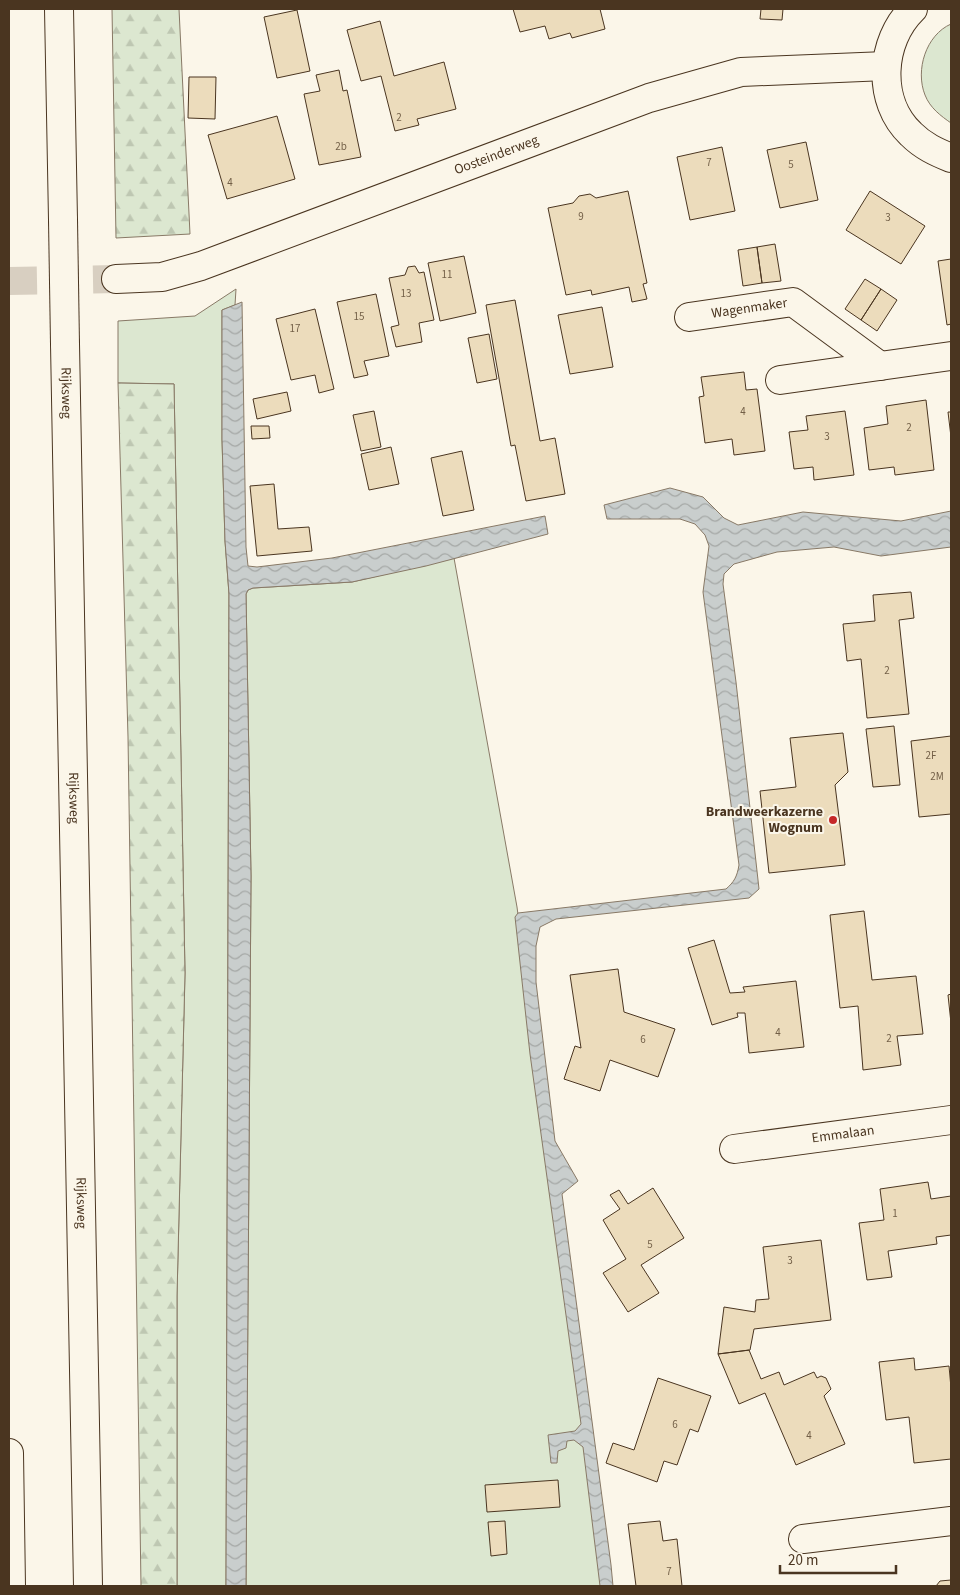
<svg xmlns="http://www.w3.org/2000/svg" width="960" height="1595" font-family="'Source Sans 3',sans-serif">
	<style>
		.green { fill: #dce7d0; stroke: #887966 }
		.forest { fill: url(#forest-firs); stroke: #887966 }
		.water { fill: url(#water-waves); stroke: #887966 }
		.building { fill: #ecdcbc; stroke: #4a3520 }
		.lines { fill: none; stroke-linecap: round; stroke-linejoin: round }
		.minor-tunnel { stroke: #d8cfc1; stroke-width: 28; stroke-dasharray: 28 14; stroke-linecap: butt }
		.minor-casing { stroke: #4a3520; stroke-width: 30 }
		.highway-casing { stroke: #4a3520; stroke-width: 30 }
		.minor { stroke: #fbf6e9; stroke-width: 28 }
		.highway { stroke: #fbf6e9; stroke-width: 28 }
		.highway-bridge-casing { stroke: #4a3520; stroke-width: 30; stroke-linecap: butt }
		.highway-bridge { stroke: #fbf6e9; stroke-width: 28 }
		.poi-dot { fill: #c62828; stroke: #fbf6e9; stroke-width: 2 }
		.labels { text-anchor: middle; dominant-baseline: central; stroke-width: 4; stroke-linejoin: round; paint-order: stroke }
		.number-label { font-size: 11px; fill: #725f47 }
		.street-label { font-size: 14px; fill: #4a3520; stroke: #fbf6e9 }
		.poi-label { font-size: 14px; font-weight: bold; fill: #4a3520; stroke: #fbf6e9; text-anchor: end }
	</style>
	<defs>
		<pattern id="forest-firs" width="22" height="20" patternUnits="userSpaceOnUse" patternTransform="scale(1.25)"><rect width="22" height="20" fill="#dce7d0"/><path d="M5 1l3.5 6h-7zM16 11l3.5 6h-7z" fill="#bec7b2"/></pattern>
		<pattern id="water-waves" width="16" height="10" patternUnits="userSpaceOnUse" patternTransform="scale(1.25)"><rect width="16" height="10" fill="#c9cecd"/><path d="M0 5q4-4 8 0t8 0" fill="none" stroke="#a5a8a6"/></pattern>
	</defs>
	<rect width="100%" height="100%" fill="#fbf6e9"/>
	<path class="green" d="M 951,24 L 951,123 C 941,116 930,108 925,95 C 915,70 926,35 951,24 Z
		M 236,289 L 235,305 L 222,310 L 222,439 L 225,541 L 229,594 L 226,1586 L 177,1586 L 177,1296 L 185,973 L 174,384 L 118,383 L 118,321 L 195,316 Z
		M 454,558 L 517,907 L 606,1586 L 246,1586 L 251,876 L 246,594 L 248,590 L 253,588 L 352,582 Z"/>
	<path class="forest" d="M 112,9 L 179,9 L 190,234 L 116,238 Z
		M 118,383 L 174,384 L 185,973 L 177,1296 L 177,1586 L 141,1586 L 128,737 Z"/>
	<path class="water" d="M 242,302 L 246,547 L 248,566 L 257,567 L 332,558 L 545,516 L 548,534 L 426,566 L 352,582 L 253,588 L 248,590 L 246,594 L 251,876 L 246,1586 L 226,1586 L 229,594 L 225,541 L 222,439 L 222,310 Z
		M 670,488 L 703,497 L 724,518 L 738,525 L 803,512 L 901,521 L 951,511 L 951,547 L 881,556 L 834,547 L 777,552 L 734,564 L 724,574 L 723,584 L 736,682 L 759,889 L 749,898 L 556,919 L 540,927 L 536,946 L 536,982 L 555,1141 L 578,1181 L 562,1194 L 611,1565 L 613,1586 L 600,1586 L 583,1447 L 574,1440 L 567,1441 L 566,1448 L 558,1451 L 557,1463 L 551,1463 L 548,1435 L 575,1431 L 581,1424 L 530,1054 L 515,917 L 518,913 L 726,889 C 734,882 737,877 739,865 L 703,592 L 709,546 L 705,535 L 695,524 L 680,519 L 607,519 L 604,505 Z"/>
	<path class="building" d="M 513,9 L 600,9 L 605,29 L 572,38 L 570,33 L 549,39 L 545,26 L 520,32 Z
		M 761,9 L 783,9 L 782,20 L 760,19 Z
		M 297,10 L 310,71 L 277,78 L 264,17 Z
		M 380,21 L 394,76 L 444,62 L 456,109 L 417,119 L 419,125 L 395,131 L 381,76 L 361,81 L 347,30 Z
		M 339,70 L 343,91 L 347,90 L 361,157 L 319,165 L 304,94 L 320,91 L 316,75 Z
		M 189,77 L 216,77 L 215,119 L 188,118 Z
		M 277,116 L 295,179 L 227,199 L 208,135 Z
		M 806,142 L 818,200 L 780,208 L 767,150 Z
		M 722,147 L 735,211 L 690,220 L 677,157 Z
		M 628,191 L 647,283 L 643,284 L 647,299 L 632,302 L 629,287 L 592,295 L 591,290 L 566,295 L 548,208 L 573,203 L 579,196 L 590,194 L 596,198 Z
		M 870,191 L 925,226 L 901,264 L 846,230 Z
		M 775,244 L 781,281 L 762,283 L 757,247 Z
		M 757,247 L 762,283 L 743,286 L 738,250 Z
		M 464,256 L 476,313 L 440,321 L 428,263 Z
		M 951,259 L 951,324 L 947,325 L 938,261 Z
		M 415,266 L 419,273 L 424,272 L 434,320 L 419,323 L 422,342 L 396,347 L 391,327 L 399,325 L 389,278 L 405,275 L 408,267 Z
		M 865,279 L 881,289 L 861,320 L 845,309 Z
		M 881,289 L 897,300 L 877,331 L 861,320 Z
		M 376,294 L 389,356 L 364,361 L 368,375 L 354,378 L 337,302 Z
		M 515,300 L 540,441 L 555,438 L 565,494 L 526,501 L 515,445 L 511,446 L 486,305 Z
		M 602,307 L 613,367 L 570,374 L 558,315 Z
		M 315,309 L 334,389 L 319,393 L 315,375 L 291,380 L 276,319 Z
		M 489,334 L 497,379 L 477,383 L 468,338 Z
		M 744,372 L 746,390 L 757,389 L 765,451 L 734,455 L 732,439 L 705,443 L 699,397 L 704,396 L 701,377 Z
		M 287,392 L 291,411 L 257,419 L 253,399 Z
		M 926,400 L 934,470 L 895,475 L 894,467 L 869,470 L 864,428 L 888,424 L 886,406 Z
		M 374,411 L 381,447 L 361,451 L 353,415 Z
		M 845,411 L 854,475 L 814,480 L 813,467 L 794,469 L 789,432 L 808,430 L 806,416 Z
		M 948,412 L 951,412 L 951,437 Z
		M 251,426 L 269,426 L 270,438 L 252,439 Z
		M 391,447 L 399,484 L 369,490 L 361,454 Z
		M 462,451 L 474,510 L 443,516 L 431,458 Z
		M 274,484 L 278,529 L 309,527 L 312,551 L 257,556 L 250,486 Z
		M 911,592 L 914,618 L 899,620 L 909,714 L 867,718 L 861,659 L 847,661 L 843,624 L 875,621 L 873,595 Z
		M 894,726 L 900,785 L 873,787 L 866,729 Z
		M 843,733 L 848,772 L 835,785 L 845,865 L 769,873 L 760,791 L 796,787 L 790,738 Z
		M 951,736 L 951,814 L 919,817 L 911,741 Z
		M 864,911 L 872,980 L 916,976 L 923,1034 L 897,1036 L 901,1065 L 863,1070 L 858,1006 L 840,1008 L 830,915 Z
		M 714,940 L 730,993 L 745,992 L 743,987 L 796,981 L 804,1047 L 749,1053 L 745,1013 L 737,1013 L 738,1017 L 712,1025 L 688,948 Z
		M 618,969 L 624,1012 L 675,1029 L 658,1077 L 610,1060 L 600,1091 L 564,1079 L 575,1046 L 581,1048 L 570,975 Z
		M 951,994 L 951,1023 L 948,995 Z
		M 928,1182 L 931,1199 L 951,1196 L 951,1235 L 936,1237 L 937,1244 L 888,1251 L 892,1277 L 867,1280 L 859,1223 L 884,1220 L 880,1189 Z
		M 653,1188 L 684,1238 L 641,1265 L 659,1293 L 628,1312 L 603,1273 L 626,1259 L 603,1220 L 620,1209 L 610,1195 L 619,1190 L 628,1204 Z
		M 821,1240 L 831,1320 L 754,1329 L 750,1350 L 718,1354 L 724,1307 L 755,1312 L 756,1300 L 769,1299 L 763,1247 Z
		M 749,1350 L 761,1379 L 779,1372 L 784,1385 L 814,1372 L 817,1378 L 821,1376 L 826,1378 L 831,1389 L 824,1396 L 845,1444 L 796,1465 L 765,1393 L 739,1404 L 718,1354 Z
		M 914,1358 L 915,1370 L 949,1366 L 951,1388 L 951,1459 L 914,1463 L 909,1417 L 886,1420 L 879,1362 Z
		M 658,1378 L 711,1396 L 698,1432 L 690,1429 L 677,1465 L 664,1461 L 657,1482 L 606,1463 L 613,1443 L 634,1450 Z
		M 558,1480 L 560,1507 L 487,1512 L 485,1485 Z
		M 505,1521 L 507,1554 L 491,1556 L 488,1522 Z
		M 660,1521 L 663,1541 L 677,1539 L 682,1586 L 636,1586 L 628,1524 Z
		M 951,1580 L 951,1586 L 936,1586 L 940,1581 Z"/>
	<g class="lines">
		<path class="minor-tunnel" d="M 9,281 L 116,279"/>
		<g class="minor-casing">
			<g id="minor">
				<path d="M 913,9 C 880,41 876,101 911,134 C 923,146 936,152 951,158"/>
				<path id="s1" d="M 116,279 L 162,277 L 201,266 L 649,98 L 741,72 L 886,66"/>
				<path id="s2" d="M 689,317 L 793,302 L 880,366"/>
				<path d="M 780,380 L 951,356"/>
				<path id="s3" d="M 734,1149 L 951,1120"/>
				<path d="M 803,1539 L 951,1521"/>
			</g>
		</g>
		<g class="highway-casing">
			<g id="highway">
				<path d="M 59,9 L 63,220"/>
				<path id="s4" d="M 65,344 L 88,1586"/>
				<path d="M 9,1453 L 11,1586"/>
			</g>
		</g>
		<use href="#minor" class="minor"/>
		<use href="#highway" class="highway"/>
		<g class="highway-bridge-casing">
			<path id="highway-bridge" d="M 63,220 L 65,344"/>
		</g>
		<use href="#highway-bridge" class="highway-bridge"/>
	</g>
	<circle class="poi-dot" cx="833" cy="820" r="5"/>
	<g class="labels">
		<g class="number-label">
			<text x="399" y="117">2</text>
			<text x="341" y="146">2b</text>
			<text x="709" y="162">7</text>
			<text x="791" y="164">5</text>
			<text x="230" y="182">4</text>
			<text x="581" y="216">9</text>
			<text x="888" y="217">3</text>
			<text x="447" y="274">11</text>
			<text x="406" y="293">13</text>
			<text x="359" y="316">15</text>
			<text x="295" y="328">17</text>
			<text x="743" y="411">4</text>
			<text x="909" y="427">2</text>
			<text x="827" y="436">3</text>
			<text x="887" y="670">2</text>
			<text x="931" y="755">2F</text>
			<text x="937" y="776">2M</text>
			<text x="778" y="1032">4</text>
			<text x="889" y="1038">2</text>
			<text x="643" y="1039">6</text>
			<text x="895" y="1213">1</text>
			<text x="650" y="1244">5</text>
			<text x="790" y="1260">3</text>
			<text x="675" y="1424">6</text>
			<text x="809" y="1435">4</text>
			<text x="669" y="1571">7</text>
		</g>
		<g class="street-label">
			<text stroke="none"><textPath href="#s1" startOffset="402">Oosteinderweg</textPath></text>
			<text stroke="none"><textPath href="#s2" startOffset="61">Wagenmaker</textPath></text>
			<text stroke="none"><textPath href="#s4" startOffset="49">Rijksweg</textPath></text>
			<text stroke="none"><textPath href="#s4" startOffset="454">Rijksweg</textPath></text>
			<text stroke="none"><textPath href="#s3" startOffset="110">Emmalaan</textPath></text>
			<text stroke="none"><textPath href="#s4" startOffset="859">Rijksweg</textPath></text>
		</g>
		<g class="poi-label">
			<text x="823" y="812">Brandweerkazerne<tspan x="823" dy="16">Wognum</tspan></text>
		</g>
	</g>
	<rect width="960" height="1595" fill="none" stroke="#4a3520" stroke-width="20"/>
	<path d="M780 1565v8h116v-8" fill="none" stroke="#4a3520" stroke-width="2.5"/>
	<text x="788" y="1565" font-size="15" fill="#4a3520" stroke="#fbf6e9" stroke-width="4" paint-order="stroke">20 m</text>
</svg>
